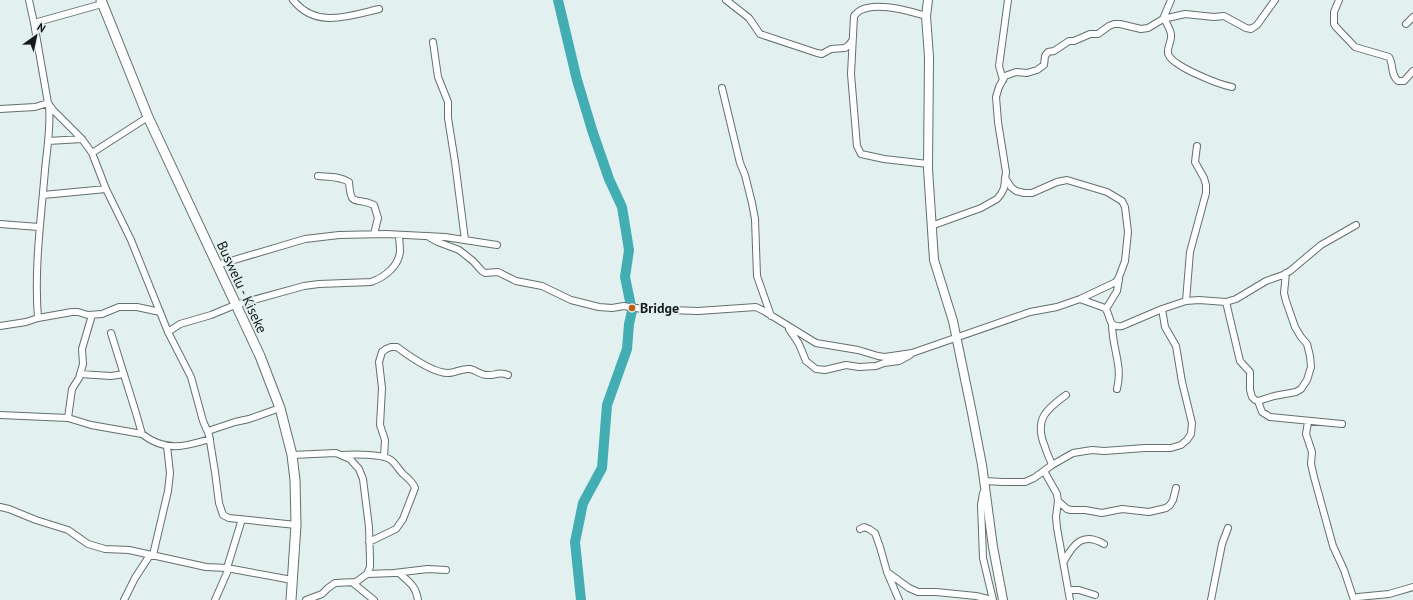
<svg xmlns="http://www.w3.org/2000/svg" width="1413" height="600" font-family="'PT Sans',sans-serif">
	<style>
		.lines { fill: none; stroke-linecap: round; stroke-linejoin: round }
		.river { stroke: #42aeb3; stroke-width: 10 }
		.minor-casing { stroke: #646f6f; stroke-width: 8 }
		.tertiary-casing { stroke: #646f6f; stroke-width: 10 }
		.secondary-casing { stroke: #646f6f; stroke-width: 11 }
		.minor { stroke: #fff; stroke-width: 6 }
		.tertiary { stroke: #fff; stroke-width: 8 }
		.secondary { stroke: #fff; stroke-width: 9 }
		.poi-dot { fill: #bc5c17; stroke: #e3f0f0; stroke-width: 1.5 }
		.labels { text-anchor: middle; dominant-baseline: central; stroke-width: 3.5; stroke-linejoin: round; paint-order: stroke }
		.street-label { font-size: 14px; fill: #141919; stroke: #e3f0f0 }
		.poi-label { font-size: 14px; font-weight: bold; fill: #141919; stroke: #e3f0f0; text-anchor: start }
	</style>
	<rect width="100%" height="100%" fill="#e3f0f0"/>
	<g class="lines">
		<path class="river" d="M 558,0 L 577,80 L 593,133 L 609,179 L 622,207 L 629,250 L 625,277 L 632,311 L 629,324 L 627,349 L 607,405 L 602,468 L 583,503 L 575,542 L 581,600"/>
		<g class="minor-casing">
			<path id="minor" d="M 29,0 L 34,23 L 48,103 L 53,110 L 82,139 L 92,153 L 106,189 L 131,240 L 168,332 L 191,377 L 203,421 L 209,435 L 215,472 L 219,503 L 223,515 L 229,518 L 296,525
				M 293,0 C 316,29 349,16 379,9
				M 726,0 L 749,18 L 760,34 L 817,53 L 822,54 L 831,49 L 845,48 L 849,45 L 852,41
				M 1339,0 L 1334,12 L 1334,24 L 1336,27 L 1355,47 L 1389,57 C 1394,65 1390,74 1398,81 L 1404,81 L 1413,71
				M 926,16 C 910,11 877,2 861,10 C 858,11 856,14 854,16 L 851,74 L 857,146 L 861,154 L 884,159 L 928,164
				M 1164,18 C 1166,23 1171,30 1171,35 C 1172,41 1167,47 1168,53 C 1170,66 1221,85 1232,87
				M 1163,19 L 1185,14 L 1214,17 L 1224,16 L 1246,28 L 1251,29 L 1257,25 L 1275,0
				M 34,23 L 102,4
				M 1406,24 L 1413,17
				M 433,42 L 438,77 L 448,102 L 448,118 L 455,162 L 465,240
				M 1003,80 L 999,66 L 1008,0
				M 722,88 L 740,163 L 745,175 L 752,203 L 755,219 L 757,276 L 771,316
				M 0,109 L 35,107 L 48,103
				M 48,141 L 82,139
				M 92,153 L 148,117
				M 318,176 C 328,177 340,176 349,182 C 351,209 355,196 374,205 L 378,218 L 374,234
				M 43,195 L 106,189
				M 0,224 L 39,227
				M 931,226 L 981,208 L 997,199 L 1001,194 L 1004,188 L 1006,172 L 998,122 L 996,97 L 999,87 L 1005,76 L 1016,72 L 1027,73 L 1037,70 L 1044,65 L 1045,56 L 1048,52 L 1054,51 L 1069,41 L 1074,41 L 1090,34 L 1098,34 L 1109,26 L 1114,24 L 1120,24 L 1141,29 L 1148,28 L 1163,19 L 1171,0
				M 427,236 L 438,242 L 459,250 L 473,261 L 482,271 L 485,273 L 498,272 L 516,281 L 542,286 L 571,300 L 599,307 L 612,308 L 624,306 L 642,309 L 698,311 L 756,307 L 764,311 L 816,343 L 858,350 L 878,356 L 885,357 L 912,353 L 1030,312 L 1057,307 L 1080,299 L 1116,282 L 1119,277 L 1125,261 L 1128,232 L 1125,207 L 1122,201 L 1107,192 L 1067,180 L 1057,182 L 1032,193 L 1024,193 L 1016,191 L 1011,187 L 1005,178
				M 217,265 L 305,239 L 339,235 L 386,234 L 445,237 L 497,245
				M 1080,299 L 1105,308 C 1112,317 1107,328 1122,326 L 1162,309 L 1186,301 L 1199,300 L 1226,302 L 1236,299 L 1266,281 L 1283,275 L 1290,271 L 1321,245 L 1356,225
				M 1186,301 L 1190,252 L 1206,193 L 1206,185 L 1204,178 L 1195,162 L 1197,146
				M 1226,302 L 1240,361 L 1250,372 L 1250,390 L 1252,397 L 1255,400 L 1258,401 L 1274,396 L 1296,392 L 1301,389 L 1307,380 L 1311,367 L 1310,356 L 1307,344 L 1301,337 L 1295,327 L 1286,301 L 1284,293 L 1286,273
				M 1106,309 L 1117,291 L 1119,279
				M 38,318 C 34,268 41,219 45,170 C 47,149 51,127 49,106
				M 1112,324 C 1112,348 1123,365 1117,389
				M 0,326 L 26,322 L 38,318 L 72,312 L 78,312 L 88,315 L 102,314 L 119,307 L 137,307 L 160,312
				M 789,329 L 799,344 L 806,361 L 816,369 L 825,370 L 846,365 L 859,367 L 876,366 L 884,363 L 899,361 L 910,355
				M 168,332 L 180,324 L 211,315 L 235,305 L 304,286 L 319,284 L 371,282 C 385,277 399,266 400,251 C 400,245 399,240 399,235
				M 111,333 L 136,413 L 142,434 C 165,452 184,447 210,439
				M 80,374 L 111,376 L 124,374
				M 1258,401 L 1262,412 L 1270,417 L 1342,424
				M 0,415 L 68,418 L 91,425 L 142,434
				M 68,418 L 72,389 L 79,378 L 83,364 L 82,349 L 92,315
				M 1308,422 L 1306,434 L 1312,452 L 1311,464 L 1314,477 L 1333,546 L 1344,570 L 1354,600
				M 208,431 L 235,422 L 249,419 L 280,408
				M 292,455 L 336,453 L 350,459 L 359,469 L 363,479 L 369,527 L 370,559 L 370,567 L 367,574 L 356,582 L 335,583 L 328,588 L 322,594 L 306,600
				M 343,455 C 353,454 384,454 391,460 C 396,464 399,470 403,474 C 408,478 413,482 415,488 L 403,519 L 396,529 L 369,542
				M 384,457 L 385,440 L 380,425 L 382,388 L 379,362 L 382,352 L 386,349 L 391,347 L 397,347 C 409,356 433,373 448,373 C 456,373 462,368 470,369 C 476,370 480,375 487,375 C 495,376 498,371 508,375
				M 1052,465 C 1050,459 1047,454 1045,447 C 1034,420 1045,410 1066,395
				M 1044,471 L 1057,494 L 1058,501 L 1056,517 L 1057,528 L 1070,600
				M 984,481 L 1003,482 L 1025,482 L 1034,478 L 1052,465 L 1073,453 L 1092,450 L 1104,451 L 1145,448 L 1171,448 L 1181,445 L 1187,440 L 1191,434 L 1192,423 L 1182,382 L 1176,346 L 1165,327 L 1162,309
				M 986,491 L 983,493 L 981,505 L 983,558 L 993,600
				M 1058,501 L 1067,509 L 1071,510 L 1085,510 L 1102,513 L 1122,509 L 1149,512 L 1166,508 L 1170,505 L 1173,500 L 1176,488
				M 0,507 L 9,509 L 36,520 L 68,530 L 88,544 L 105,549 L 129,550 L 206,567 L 227,568 L 292,580
				M 860,529 L 864,527 L 869,529 L 875,533 L 880,547 L 887,572 L 899,600
				M 153,555 L 168,491 L 170,473 L 167,446
				M 1064,561 C 1074,543 1083,532 1104,544
				M 227,568 L 242,519
				M 887,572 L 909,588 L 918,592 L 936,592 L 976,596 L 992,600
				M 399,573 C 409,582 416,586 418,600
				M 367,574 L 394,573 L 428,569 L 446,570
				M 353,583 L 374,600
				M 1069,590 L 1079,590 L 1095,595
				M 124,600 L 135,578 L 150,555
				M 215,600 L 229,568
				M 1211,600 L 1222,544 L 1228,528
				M 1354,600 L 1358,597 L 1389,594 L 1413,587"/>
		</g>
		<g class="tertiary-casing">
			<path id="tertiary" d="M 928,0 L 926,16 L 929,57 L 928,169 L 934,260 L 953,321 L 972,413 L 982,465 L 993,547 L 1003,600"/>
		</g>
		<g class="secondary-casing">
			<path id="secondary" d="M 101,0 L 148,117 L 260,356 L 280,408 L 292,455 L 295,480 L 296,525 L 291,600"/>
		</g>
		<use href="#minor" class="minor"/>
		<use href="#tertiary" class="tertiary"/>
		<use href="#secondary" class="secondary"/>
	</g>
	<circle class="poi-dot" cx="632" cy="308" r="4"/>
	<g class="labels">
		<g class="street-label">
			<text transform="translate(242 287) rotate(65)">Buswelu - Kiseke</text>
		</g>
		<g class="poi-label">
			<text x="640" y="308">Bridge</text>
		</g>
	</g>
	<g transform="translate(36 36) rotate(33)" stroke="#e3f0f0" stroke-width="3" paint-order="stroke">
	<path d="M0-3L7 15L0 10L-7 15Z" fill="#141919"/>
	<text y="-6" font-size="11" font-weight="bold" text-anchor="middle" fill="#141919">N</text>
	</g>
</svg>
